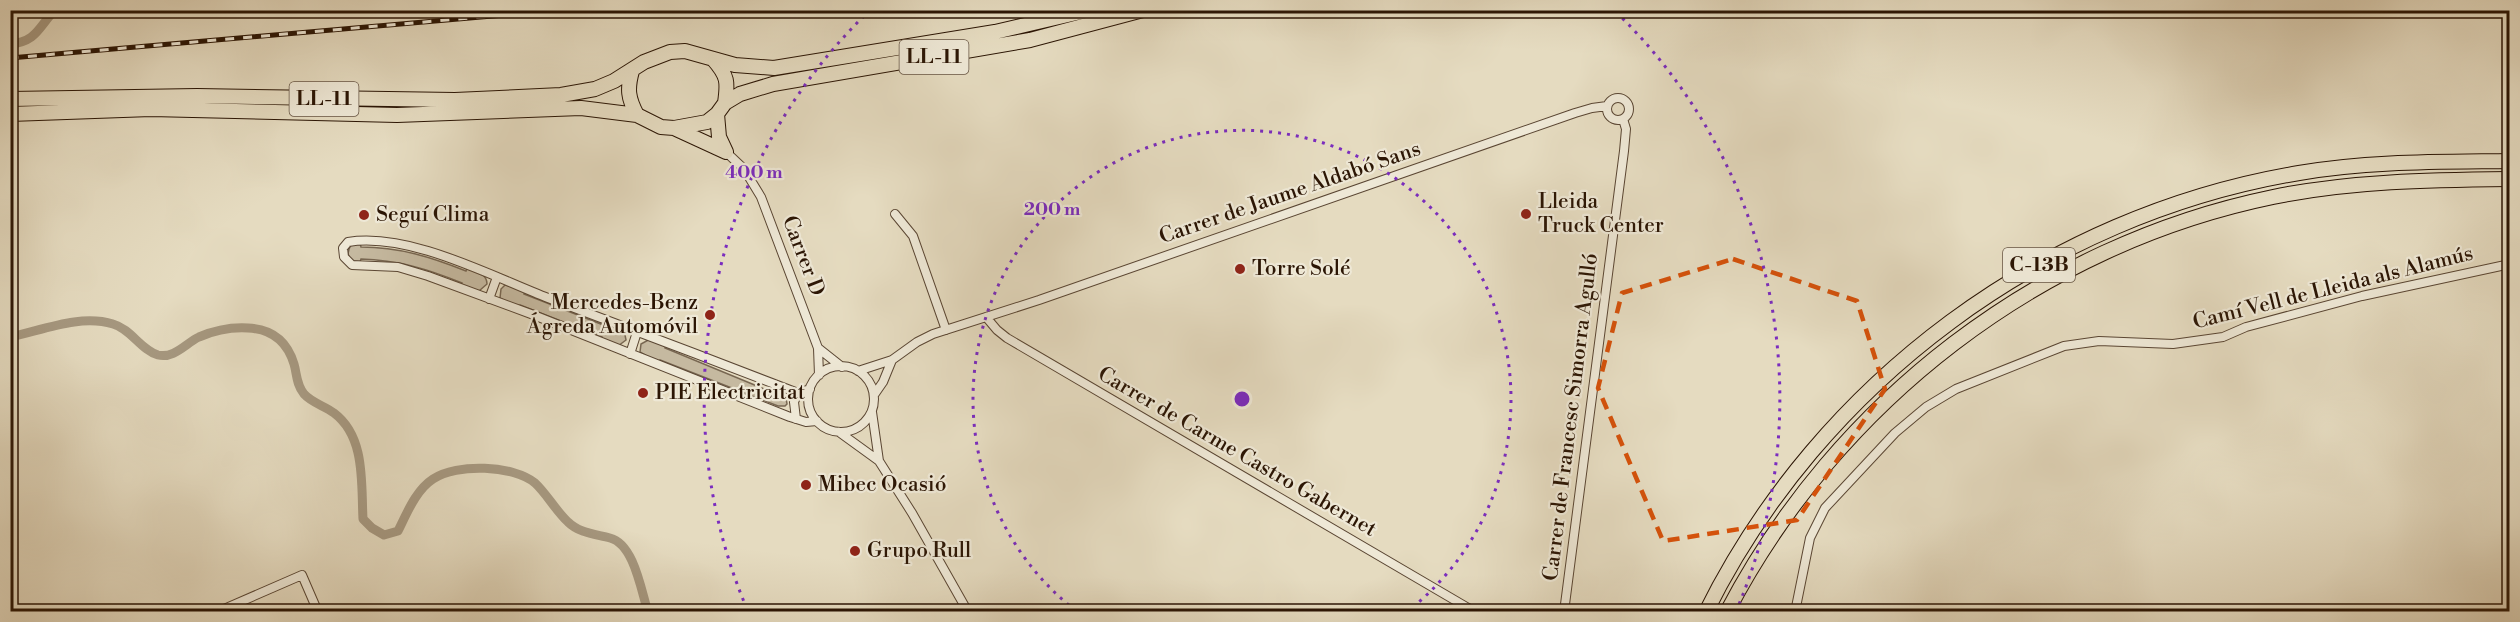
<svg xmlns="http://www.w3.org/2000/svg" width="2520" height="622" font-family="'Libre Bodoni',serif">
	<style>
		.green { fill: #c5b9a0; stroke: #786752; stroke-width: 1.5 }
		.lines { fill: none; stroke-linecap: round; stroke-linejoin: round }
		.canal { stroke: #a69880; stroke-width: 9 }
		.street-casing { stroke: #5a4633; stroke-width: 10 }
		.highway-casing { stroke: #2b1504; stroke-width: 16 }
		.street { stroke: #eee8d6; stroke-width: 8 }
		.highway { stroke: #e5dbc0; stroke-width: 14 }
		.rail-casing { stroke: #2b1504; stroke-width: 5 }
		.rail { stroke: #eee8d6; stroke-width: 3; stroke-dasharray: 9; stroke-linecap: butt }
		.marked { fill: none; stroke: #d5520b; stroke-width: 4.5; stroke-dasharray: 12 8; stroke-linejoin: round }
		.ring { fill: none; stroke: #7b2cbf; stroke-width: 3; stroke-dasharray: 3 6 }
		.poi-dot { fill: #8f2418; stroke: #eee8d6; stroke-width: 2 }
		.labels { text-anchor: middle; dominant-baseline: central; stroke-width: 4.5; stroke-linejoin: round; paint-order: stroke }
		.shield { fill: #eee8d6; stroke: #665443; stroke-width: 1.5 }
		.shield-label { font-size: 20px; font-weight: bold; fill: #2b1504 }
		.street-label { font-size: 21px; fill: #2b1504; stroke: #eee8d6 }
		.poi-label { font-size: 21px; fill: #2b1504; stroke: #eee8d6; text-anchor: start }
		.centre { fill: #7b2cbf; stroke: #eee8d6; stroke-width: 3 }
		.ring-label { font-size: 18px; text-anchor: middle; font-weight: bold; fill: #7b2cbf; stroke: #eee8d6; stroke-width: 4.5; stroke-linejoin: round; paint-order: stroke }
	</style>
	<rect width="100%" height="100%" fill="#e5dbc0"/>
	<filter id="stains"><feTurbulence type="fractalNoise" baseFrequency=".00333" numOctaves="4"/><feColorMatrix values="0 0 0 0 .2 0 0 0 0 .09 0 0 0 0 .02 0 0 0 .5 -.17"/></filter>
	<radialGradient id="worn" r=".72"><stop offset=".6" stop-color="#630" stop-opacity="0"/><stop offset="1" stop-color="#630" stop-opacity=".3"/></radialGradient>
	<path class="green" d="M 360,243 L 361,247 C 399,247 431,257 466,271 L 467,268 C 476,272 487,273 487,284 L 479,291 L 461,286 L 462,283 C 428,269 398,260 361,259 L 360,262 L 353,261 C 347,257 347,251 351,245 Z
		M 505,285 L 525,290 L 524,294 L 606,326 L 608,323 L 624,330 L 626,340 L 618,346 L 601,341 L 602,337 L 520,305 L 518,308 L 500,298 L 501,289 Z
		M 650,339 L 665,345 L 665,348 L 786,398 L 787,404 L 785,406 L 778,406 L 660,360 L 658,363 L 640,352 L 641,344 Z"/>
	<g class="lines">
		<path class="canal" d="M 10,44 C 37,42 39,26 55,10
			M 10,337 C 43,330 80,314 113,324 C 131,329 141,350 158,355 C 174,359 186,343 199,337 C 213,331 232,327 248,328 C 272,329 287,341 294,364 C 297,374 296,384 304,394 C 312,403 325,406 334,413 C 366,437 361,484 363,519 L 372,528 L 384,535 L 398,531 C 407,513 416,490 433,479 C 457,463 513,465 535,483 C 547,494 555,510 568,522 C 579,533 595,534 610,538 C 634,544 641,590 648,612"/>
		<g class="street-casing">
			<path id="street" d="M1607 109a11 11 0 1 1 22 0a11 11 0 1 1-22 0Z
				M 726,152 L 744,169 L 761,197 L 818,348 L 819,375
				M 895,214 L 913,236 L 946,330
				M 489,299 L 497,277
				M 986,317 L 997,330 L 1007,338 L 1475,612
				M 818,348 L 842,367
				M 630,354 L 637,332
				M808 399a33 33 0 1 1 66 0a33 33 0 1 1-66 0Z
				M 858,371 L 892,360 L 917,342 L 933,334 L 1039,300 L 1575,113 L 1592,108 L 1607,106
				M 810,389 L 798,393 C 715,361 631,329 548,298 C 491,276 409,232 348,242 L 343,248 L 344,257 L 352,265 L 398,267 L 428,276 L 531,314 L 790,417 L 806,422 L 817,421
				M 874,395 L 883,382 L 892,360
				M 872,412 L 879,461
				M 796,419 L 794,402 L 798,393
				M 839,432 L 879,461 L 912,513 L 968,612
				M 217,612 L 302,575 L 318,612
				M 1564,612 L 1624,151 L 1626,129 L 1623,119
				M 1795,612 L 1810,538 L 1825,508 L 1895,433 L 1926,407 L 1956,389 L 2064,346 L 2099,341 L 2173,344 L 2223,337 L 2246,327 L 2362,296 L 2510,264"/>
		</g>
		<g class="highway-casing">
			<path id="highway" d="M 713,59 C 728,76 728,82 725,103
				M 632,71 C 627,89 628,98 637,115
				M 10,99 L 197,96 L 455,100 L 561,95 L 595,89 L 614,81 L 644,62 L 670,52 L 685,51 L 735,65 L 774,68 L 995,32 L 1089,10
				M 10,114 L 151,109 L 397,115 L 581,108 L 637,115 L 661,127 L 674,128 L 707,122 L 717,114 L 725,103 L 740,94 L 773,84 L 1030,40 L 1143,10
				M 717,114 L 719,137 L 726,152
				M 676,129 L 726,152
				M 1706,612 C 1820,382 2046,215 2299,173 C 2369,161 2439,162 2510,161
				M 1727,612 C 1837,401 2040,245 2273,197 C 2351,181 2430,180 2510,179"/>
		</g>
		<use href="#street" class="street"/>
		<use href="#highway" class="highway"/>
		<g class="rail-casing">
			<path id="rail" d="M 10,58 L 562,10"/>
		</g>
		<use href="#rail" class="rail"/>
	</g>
	<path class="marked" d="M 1733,259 L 1857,301 L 1885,389 L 1797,520 L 1663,541 L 1598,388 L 1622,293 Z"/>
	<g class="ring">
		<path d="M1076 611A269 269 0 1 1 1408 611"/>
		<path d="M747 609A538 538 0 0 1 868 12M1616 12A538 538 0 0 1 1737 609"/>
	</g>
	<g class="poi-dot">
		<circle cx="1526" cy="214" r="6"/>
		<circle cx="364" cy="215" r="6"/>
		<circle cx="1240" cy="269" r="6"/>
		<circle cx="710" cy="315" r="6"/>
		<circle cx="643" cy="393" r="6"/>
		<circle cx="806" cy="485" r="6"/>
		<circle cx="855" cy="551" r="6"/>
	</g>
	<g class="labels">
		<g class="shield">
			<rect x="899.5" y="40" width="69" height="34" rx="4.5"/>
			<rect x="289.5" y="82" width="69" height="34" rx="4.5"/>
			<rect x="2003" y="248" width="72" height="34" rx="4.5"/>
		</g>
		<g class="shield-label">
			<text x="934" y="57">LL-11</text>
			<text x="324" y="99">LL-11</text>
			<text x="2039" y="265">C-13B</text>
		</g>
		<g class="street-label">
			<text transform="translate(1290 193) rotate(-19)">Carrer de Jaume Aldabó Sans</text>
			<text transform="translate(803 256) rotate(69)">Carrer D</text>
			<text transform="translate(2333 288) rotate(-14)">Camí Vell de Lleida als Alamús</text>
			<text transform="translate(1571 417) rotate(-83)">Carrer de Francesc Simorra Agulló</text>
			<text transform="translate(1237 452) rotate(30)">Carrer de Carme Castro Gabernet</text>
		</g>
		<g class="poi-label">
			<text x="1538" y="202">Lleida<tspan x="1538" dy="24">Truck Center</tspan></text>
			<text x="376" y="215">Seguí Clima</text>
			<text x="1252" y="269">Torre Solé</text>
			<text x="698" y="303" text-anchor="end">Mercedes-Benz<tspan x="698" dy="24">Ágreda Automóvil</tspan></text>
			<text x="655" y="393">PIE Electricitat</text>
			<text x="818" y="485">Mibec Ocasió</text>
			<text x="867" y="551">Grupo Rull</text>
		</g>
	</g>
	<circle cx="1242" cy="399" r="9" class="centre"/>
	<g class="ring-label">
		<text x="754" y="178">400 m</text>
		<text x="1052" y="215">200 m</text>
	</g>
	<rect width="2520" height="622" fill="none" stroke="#e5dbc0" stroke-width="36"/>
	<rect x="12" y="12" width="2496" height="598" fill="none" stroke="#2b1504" stroke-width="3"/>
	<rect x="18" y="18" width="2484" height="586" fill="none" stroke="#2b1504" stroke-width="1.5"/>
	<rect width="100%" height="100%" filter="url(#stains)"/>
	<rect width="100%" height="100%" fill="url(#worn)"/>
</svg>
